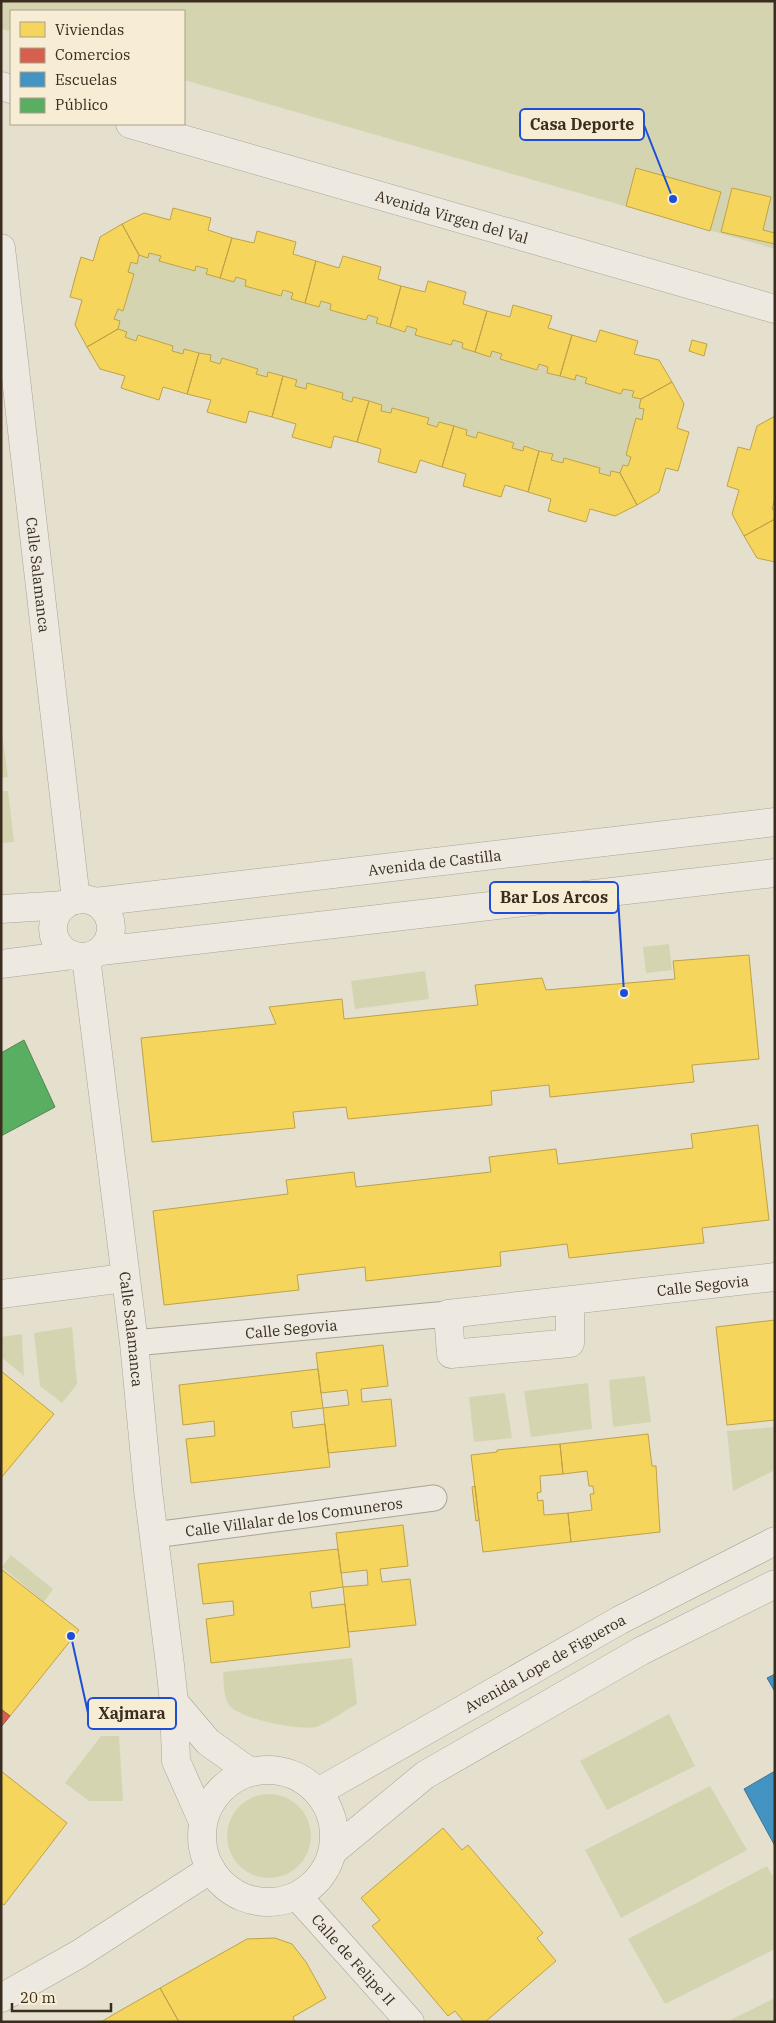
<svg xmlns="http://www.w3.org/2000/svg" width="776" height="2023" font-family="'IBM Plex Serif',serif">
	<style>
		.green { fill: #d4d5b0 }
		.homes { fill: #f6d55c; stroke: #bea249 }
		.shops { fill: #d6604d; stroke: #a7503f }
		.schools { fill: #4393c3; stroke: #407492 }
		.public { fill: #5aae61; stroke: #50874d }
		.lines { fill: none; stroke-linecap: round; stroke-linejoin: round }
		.pedestrian-casing { stroke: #aaa497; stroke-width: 27 }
		.minor-casing { stroke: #aaa497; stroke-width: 29 }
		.pedestrian { stroke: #ede9e0; stroke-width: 25 }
		.minor { stroke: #ede9e0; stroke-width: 28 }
		.labels { text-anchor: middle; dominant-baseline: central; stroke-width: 5; stroke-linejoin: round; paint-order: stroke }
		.street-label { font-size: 15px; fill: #3a2c1e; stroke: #f6edd4 }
		.leader { fill: none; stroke: #1d4ed8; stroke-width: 2 }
		.callout-dot { fill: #1d4ed8; stroke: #f6edd4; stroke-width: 2 }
		.callout { fill: #f6edd4; stroke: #1d4ed8; stroke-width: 2 }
		.callout-label { font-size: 16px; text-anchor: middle; font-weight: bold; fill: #3a2c1e }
	</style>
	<rect width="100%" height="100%" fill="#e5dfce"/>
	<path class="green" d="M 1,1 L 775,1 L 775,249 L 184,80 L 184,11 L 11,11 L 11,31 L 1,29 Z
		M 149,253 L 161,256 L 159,261 L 195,271 L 196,266 L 208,269 L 206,274 L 234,282 L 236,277 L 246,280 L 245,286 L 293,293 L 292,299 L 319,307 L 321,301 L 331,304 L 330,310 L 366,320 L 368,315 L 378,318 L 377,323 L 405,332 L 407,326 L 417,329 L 416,335 L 451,345 L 453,340 L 463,343 L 462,348 L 490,356 L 492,351 L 502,354 L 501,359 L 536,370 L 539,364 L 548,367 L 547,373 L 574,380 L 576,375 L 587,378 L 586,383 L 621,394 L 623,389 L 634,391 L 632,397 L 641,399 L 639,408 L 644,409 L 642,420 L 636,419 L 626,455 L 631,457 L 628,466 L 623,465 L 620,473 L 611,471 L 610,476 L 599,473 L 600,468 L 564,458 L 563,463 L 551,460 L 553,454 L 524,446 L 523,451 L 512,448 L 513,443 L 478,432 L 476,438 L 466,435 L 467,430 L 439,422 L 437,427 L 427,424 L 428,418 L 392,408 L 391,413 L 381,411 L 382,405 L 354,397 L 352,402 L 342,399 L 343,393 L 307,383 L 306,389 L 295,386 L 296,380 L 269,372 L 267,377 L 256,374 L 258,369 L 222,358 L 220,364 L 210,361 L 211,355 L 185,349 L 183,354 L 172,351 L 173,346 L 138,335 L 136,341 L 125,337 L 127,332 L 118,329 L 120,321 L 114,319 L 118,309 L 123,311 L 134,275 L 128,272 L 131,262 L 137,264 L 139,255 L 148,258 Z
		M 1,726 L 8,777 L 1,778 Z
		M 1,791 L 8,791 L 14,842 L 1,843 Z
		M 669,944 L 672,970 L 646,973 L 643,947 Z
		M 425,971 L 429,999 L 355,1009 L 351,981 Z
		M 72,1327 L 77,1384 L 62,1403 L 40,1386 L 34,1333 Z
		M 22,1334 L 24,1376 L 1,1357 L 1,1337 Z
		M 645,1376 L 651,1422 L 613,1427 L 609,1380 Z
		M 588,1383 L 592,1429 L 531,1437 L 524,1391 Z
		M 505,1393 L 512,1438 L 474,1442 L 469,1397 Z
		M 775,1427 L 775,1470 L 733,1491 L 727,1431 Z
		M 11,1555 L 53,1589 L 44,1602 L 2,1567 Z
		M 352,1658 L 357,1704 C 344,1711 330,1722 316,1727 C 300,1731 240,1719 230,1706 C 223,1697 224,1683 223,1672 Z
		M 669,1714 L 695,1766 L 607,1810 L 580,1761 Z
		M 101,1736 L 119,1736 L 123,1801 L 89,1801 L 65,1783 Z
		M 710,1786 L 747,1850 L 621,1918 L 585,1850 Z
		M227 1836a42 42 0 1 1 84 0a42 42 0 1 1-84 0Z
		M 767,1866 L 775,1880 L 775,1949 L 665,2004 L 628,1939 Z
		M 775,1998 L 775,2022 L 726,2022 Z"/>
	<path class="homes" d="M 636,168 L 721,192 L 710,231 L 626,206 Z
		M 732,188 L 771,197 L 763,230 L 775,233 L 775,244 L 721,232 Z
		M 173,208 L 211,218 L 208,230 L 232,238 L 220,278 L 206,274 L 208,269 L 196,266 L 195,271 L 159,261 L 161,256 L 149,253 L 148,258 L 139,255 L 122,224 L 144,213 L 170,220 Z
		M 122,224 L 139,255 L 137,264 L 131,262 L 128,272 L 134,274 L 123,311 L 118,309 L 114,319 L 120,321 L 118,329 L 87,347 L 75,325 L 82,300 L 70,297 L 75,278 L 81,257 L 93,261 L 100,237 Z
		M 257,231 L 296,242 L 293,254 L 316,261 L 305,303 L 291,299 L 293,293 L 283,290 L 281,296 L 245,286 L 246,280 L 236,277 L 234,282 L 220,278 L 232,238 L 254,243 Z
		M 343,256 L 381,267 L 378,279 L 401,286 L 390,327 L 376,323 L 378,318 L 368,315 L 366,320 L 330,310 L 331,304 L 321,301 L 319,307 L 305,303 L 316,261 L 339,268 Z
		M 428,281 L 466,292 L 463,304 L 487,311 L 475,352 L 462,348 L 463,343 L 453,340 L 451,345 L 415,335 L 417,329 L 407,326 L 405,332 L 390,327 L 401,286 L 425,292 Z
		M 513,305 L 552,316 L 548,328 L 572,335 L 560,376 L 547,373 L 548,367 L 539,364 L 537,370 L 500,359 L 502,354 L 492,351 L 490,357 L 475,352 L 487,311 L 510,317 Z
		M 118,329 L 127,332 L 125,337 L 136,341 L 138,335 L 173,346 L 172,351 L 183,354 L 184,349 L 199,353 L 187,394 L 163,387 L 159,400 L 121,388 L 125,376 L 100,369 L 87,347 Z
		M 600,330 L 638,341 L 634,354 L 659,360 L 672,382 L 641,399 L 632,397 L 634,391 L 623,389 L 621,394 L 585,383 L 587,378 L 576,375 L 575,380 L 560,376 L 572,335 L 596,342 Z
		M 692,340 L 707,344 L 704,356 L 689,351 Z
		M 199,353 L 211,355 L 210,361 L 220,364 L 222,358 L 258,369 L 256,374 L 267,377 L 268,372 L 283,376 L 272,417 L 249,411 L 246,423 L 207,412 L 211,400 L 187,394 Z
		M 283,376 L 297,380 L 295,386 L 306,389 L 307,383 L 343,393 L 342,399 L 352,402 L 353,397 L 369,401 L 357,442 L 334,436 L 331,448 L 292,437 L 296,424 L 272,417 Z
		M 672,382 L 684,404 L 677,428 L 689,432 L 678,471 L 666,468 L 659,492 L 637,505 L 620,473 L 623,465 L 628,466 L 631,457 L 626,455 L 636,418 L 642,420 L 644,409 L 639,408 L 641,399 Z
		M 369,401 L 382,405 L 381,411 L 391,413 L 392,408 L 429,418 L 427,424 L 437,427 L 439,422 L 454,426 L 442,467 L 420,460 L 416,473 L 378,462 L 381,449 L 357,442 Z
		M 775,416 L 775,498 L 772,509 L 775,510 L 775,519 L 744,536 L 732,514 L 739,490 L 727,486 L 738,447 L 750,450 L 757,426 Z
		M 454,426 L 467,430 L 466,435 L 476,438 L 478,432 L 514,443 L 512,448 L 523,451 L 524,446 L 539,451 L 528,492 L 505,485 L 501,497 L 463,486 L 466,474 L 442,467 Z
		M 539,451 L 553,454 L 551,460 L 563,463 L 564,458 L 600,468 L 599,473 L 610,476 L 611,471 L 620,473 L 637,505 L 615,516 L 590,509 L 586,522 L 548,511 L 551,499 L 528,492 Z
		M 775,519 L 775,562 L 757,558 L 744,536 Z
		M 749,955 L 759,1059 L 692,1065 L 694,1082 L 550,1097 L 549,1085 L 491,1091 L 492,1105 L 348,1119 L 346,1107 L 293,1112 L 295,1128 L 152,1142 L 141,1038 L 276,1024 L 269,1007 L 342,999 L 344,1019 L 478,1005 L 475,985 L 542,978 L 546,990 L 675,979 L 673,961 Z
		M 758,1125 L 769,1220 L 702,1228 L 704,1243 L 569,1258 L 567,1244 L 500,1252 L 501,1266 L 366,1281 L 365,1267 L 297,1275 L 299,1290 L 164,1305 L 153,1211 L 288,1194 L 286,1180 L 354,1172 L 356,1187 L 491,1172 L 489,1157 L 556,1149 L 558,1164 L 693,1148 L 691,1134 Z
		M 775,1320 L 775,1420 L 727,1425 L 716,1327 Z
		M 383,1345 L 388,1386 L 361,1389 L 362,1402 L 391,1399 L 396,1446 L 328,1453 L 323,1408 L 349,1405 L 347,1390 L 321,1393 L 316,1353 Z
		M 318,1369 L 323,1408 L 291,1412 L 293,1428 L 325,1424 L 330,1467 L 191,1483 L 186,1439 L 215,1436 L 214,1421 L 183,1425 L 179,1385 Z
		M 1,1371 L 54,1414 L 1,1478 Z
		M 648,1434 L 652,1466 L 656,1466 L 660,1532 L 571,1542 L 568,1513 L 592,1510 L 590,1494 L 594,1494 L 593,1486 L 589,1486 L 587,1471 L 563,1474 L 560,1444 Z
		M 560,1444 L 563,1474 L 540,1476 L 541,1492 L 537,1493 L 538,1501 L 543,1500 L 544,1515 L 568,1513 L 571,1542 L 483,1552 L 471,1455 L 497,1452 L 497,1450 Z
		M 475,1486 L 479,1520 L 476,1521 L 472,1487 Z
		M 403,1525 L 408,1566 L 380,1569 L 382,1582 L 410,1579 L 416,1625 L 348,1632 L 343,1587 L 368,1585 L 367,1570 L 341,1573 L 336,1533 Z
		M 338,1549 L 343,1587 L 310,1592 L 312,1608 L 345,1604 L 350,1647 L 211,1663 L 206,1619 L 234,1615 L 233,1601 L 203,1604 L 198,1564 Z
		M 1,1569 L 79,1630 L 10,1716 L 1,1709 Z
		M 1,1771 L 67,1823 L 4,1905 L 1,1903 Z
		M 443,1828 L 462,1850 L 468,1845 L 543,1933 L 537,1938 L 556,1961 L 485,2022 L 464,2022 L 455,2011 L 448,2016 L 372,1926 L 380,1920 L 361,1898 Z
		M 275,1938 L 292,1944 L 306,1962 L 326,1998 L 293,2017 L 295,2022 L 179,2022 L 160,1988 L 247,1939 Z
		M 160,1988 L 179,2022 L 101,2022 L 116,2013 Z"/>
	<path class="shops" d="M 1,1709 L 10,1716 L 1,1727 Z"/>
	<path class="schools" d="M 775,1674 L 775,1692 L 767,1678 Z
		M 775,1771 L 775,1846 L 744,1789 Z"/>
	<path class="public" d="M 24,1040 L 55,1107 L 1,1136 L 1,1053 Z"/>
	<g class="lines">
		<g class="pedestrian-casing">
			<g id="pedestrian">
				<path id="s1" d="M 134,1343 L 448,1314"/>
				<path id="s2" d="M 154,1535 L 434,1498"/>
			</g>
		</g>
		<g class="minor-casing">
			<g id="minor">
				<path d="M 1,86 L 11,89"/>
				<path id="s3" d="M 130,124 L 775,309"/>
				<path id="s4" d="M 1,248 L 76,900"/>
				<circle cx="82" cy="928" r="29"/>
				<path id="s5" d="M 95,902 L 775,822"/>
				<path d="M 1,909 L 65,905"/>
				<path d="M 101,951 L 775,873"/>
				<path id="s6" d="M 86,957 L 134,1343 L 148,1490 L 170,1665 L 174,1702 L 176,1761 L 203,1822"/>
				<path d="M 1,964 L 72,955"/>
				<path d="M 1,1294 L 124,1278"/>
				<path id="s7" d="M 570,1301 L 570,1343 L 451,1354 L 448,1314 L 775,1277"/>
				<path d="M 174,1702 L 208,1742 L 250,1772"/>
				<circle cx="268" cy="1836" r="66"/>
				<path id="s8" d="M 318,1792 L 620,1620 L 775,1541"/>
				<path d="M 333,1851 L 425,1775 L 641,1651 L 775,1584"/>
				<path id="s9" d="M 297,1896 L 410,2022"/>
				<path d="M 1,1998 L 79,1954 L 211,1869"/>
			</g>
		</g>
		<use href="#pedestrian" class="pedestrian"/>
		<use href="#minor" class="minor"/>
	</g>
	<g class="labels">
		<g class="street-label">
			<text stroke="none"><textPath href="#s3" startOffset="335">Avenida Virgen del Val</textPath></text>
			<text stroke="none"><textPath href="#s4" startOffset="329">Calle Salamanca</textPath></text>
			<text stroke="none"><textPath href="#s5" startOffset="342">Avenida de Castilla</textPath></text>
			<text stroke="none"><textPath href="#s7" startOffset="458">Calle Segovia</textPath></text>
			<text stroke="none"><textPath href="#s1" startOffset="158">Calle Segovia</textPath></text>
			<text stroke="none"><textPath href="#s6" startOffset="375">Calle Salamanca</textPath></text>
			<text stroke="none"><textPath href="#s2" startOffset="141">Calle Villalar de los Comuneros</textPath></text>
			<text stroke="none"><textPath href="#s8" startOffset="261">Avenida Lope de Figueroa</textPath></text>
			<text stroke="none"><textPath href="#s9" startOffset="85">Calle de Felipe II</textPath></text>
		</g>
	</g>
	<path class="leader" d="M673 199L644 125M624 993L618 898M71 1636L88 1713"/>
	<g class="callout-dot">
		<circle cx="673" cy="199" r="5"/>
		<circle cx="624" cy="993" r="5"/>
		<circle cx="71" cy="1636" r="5"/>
	</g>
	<g class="callout">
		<rect x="520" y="109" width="124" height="31" rx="5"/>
		<rect x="490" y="882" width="128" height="31" rx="5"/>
		<rect x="88" y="1698" width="88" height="31" rx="5"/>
	</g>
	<g class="callout-label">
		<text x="582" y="130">Casa Deporte</text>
		<text x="554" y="903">Bar Los Arcos</text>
		<text x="132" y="1719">Xajmara</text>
	</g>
	<rect width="776" height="2023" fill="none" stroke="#3a2c1e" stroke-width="5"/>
	<rect x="10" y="10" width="175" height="115" fill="#f6edd4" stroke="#aba08b"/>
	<rect x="20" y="22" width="25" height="15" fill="#f6d55c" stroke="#aba08b"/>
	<text x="55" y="35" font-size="15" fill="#3a2c1e">Viviendas</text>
	<rect x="20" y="48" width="25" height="15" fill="#d6604d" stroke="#aba08b"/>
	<text x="55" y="60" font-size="15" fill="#3a2c1e">Comercios</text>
	<rect x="20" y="72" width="25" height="15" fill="#4393c3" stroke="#aba08b"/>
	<text x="55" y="85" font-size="15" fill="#3a2c1e">Escuelas</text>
	<rect x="20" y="98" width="25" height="15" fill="#5aae61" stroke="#aba08b"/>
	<text x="55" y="110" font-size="15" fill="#3a2c1e">Público</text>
	<path d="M12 2003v8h99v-8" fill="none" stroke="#3a2c1e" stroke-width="2.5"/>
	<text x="20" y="2003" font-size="15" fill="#3a2c1e" stroke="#f6edd4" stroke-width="4" paint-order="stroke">20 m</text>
</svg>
